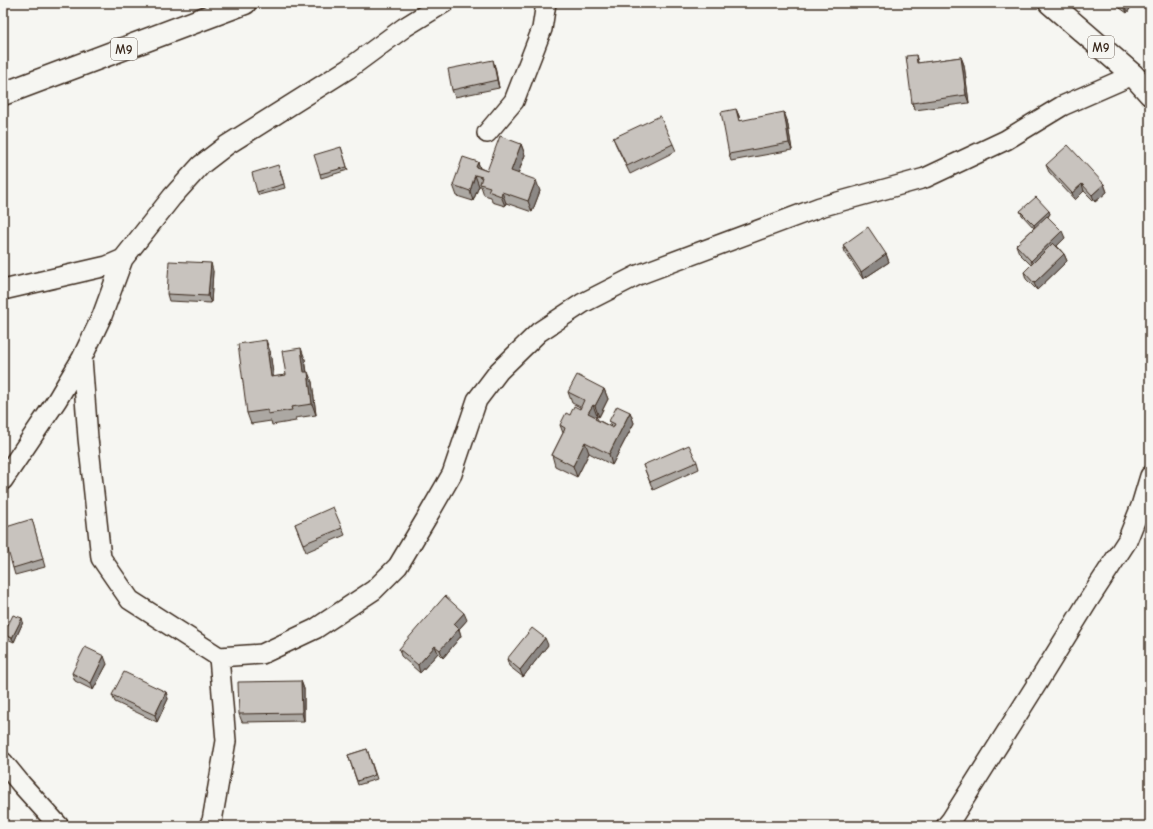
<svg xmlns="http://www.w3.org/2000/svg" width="1153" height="829" font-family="'Comic Neue',sans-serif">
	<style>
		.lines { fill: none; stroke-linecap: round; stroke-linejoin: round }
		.street-casing { stroke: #3b2a1e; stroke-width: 22 }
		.primary-casing { stroke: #3b2a1e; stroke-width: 25 }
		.street { stroke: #f6f6f2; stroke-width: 19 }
		.primary { stroke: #f6f6f2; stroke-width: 22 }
		.wall { fill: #aca8a3; stroke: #3b2a1e }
		.shaded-wall { fill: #8c8885; stroke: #3b2a1e }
		.building { fill: #c8c3be; stroke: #3b2a1e }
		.labels { text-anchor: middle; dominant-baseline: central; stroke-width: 3; stroke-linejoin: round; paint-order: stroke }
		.shield { fill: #f6f6f2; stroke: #73675e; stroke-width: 1 }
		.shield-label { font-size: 13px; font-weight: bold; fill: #3b2a1e }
	</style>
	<rect width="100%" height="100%" fill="#f6f6f2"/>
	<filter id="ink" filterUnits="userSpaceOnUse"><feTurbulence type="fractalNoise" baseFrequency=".025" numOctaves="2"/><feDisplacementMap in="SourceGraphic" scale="8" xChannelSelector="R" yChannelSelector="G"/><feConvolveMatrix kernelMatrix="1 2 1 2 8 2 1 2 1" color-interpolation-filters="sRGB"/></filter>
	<g filter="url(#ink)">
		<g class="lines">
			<g class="street-casing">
				<path id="street" d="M 487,133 L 514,101 L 542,29 L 546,3
					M 3,290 L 107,266 L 123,259
					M 82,358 L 88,438 L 101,558 L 130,600 L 219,657 L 262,654 L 315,629 L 374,590 L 398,566 L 426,519 L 452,474 L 477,400 L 499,371 L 539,332 L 583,303 L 638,275 L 820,207 L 925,178 L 1006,140 L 1062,106 L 1133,75
					M 3,480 L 57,400 L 82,358 L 102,316 L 123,259 L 172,197 L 201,165 L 227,145 L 348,69 L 405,27 L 444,3
					M 3,762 L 21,784 L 59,826
					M 209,826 L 212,821 L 226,741 L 219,657
					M 946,826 L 951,820 L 1038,682 L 1090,598 L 1127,541 L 1141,506 L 1150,476"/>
			</g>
			<g class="primary-casing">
				<path id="primary" d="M 1050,3 L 1133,75 L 1150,94
					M 3,94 L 245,3"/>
			</g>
			<use href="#street" class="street"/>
			<use href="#primary" class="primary"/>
		</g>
		<path class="wall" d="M 698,3 L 709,3 L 699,5 Z
			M 1113,3 L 1134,3 L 1127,13 Z
			M 961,57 L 964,65 L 969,103 L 915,110 L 912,103 L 919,63 Z
			M 495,67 L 499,88 L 455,97 L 452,90 Z
			M 736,109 L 739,116 L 740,121 L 787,120 L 792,150 L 731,161 L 729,154 Z
			M 613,138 L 673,144 L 676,151 L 630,174 L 616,145 Z
			M 521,144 L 525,155 L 518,174 L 540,191 L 532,212 L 506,203 L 505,206 L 492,202 L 491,197 L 484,195 L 481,186 L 479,186 L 473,201 L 457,196 L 453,185 L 478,162 L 480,168 L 487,171 Z
			M 341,147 L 348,170 L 321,178 L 320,174 Z
			M 1046,165 L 1104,184 L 1107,192 L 1095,202 L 1084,191 L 1075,200 L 1049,172 Z
			M 280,169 L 285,188 L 259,195 L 257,192 Z
			M 1020,211 L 1049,211 L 1050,214 L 1048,217 L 1065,238 L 1057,246 L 1064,254 L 1067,261 L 1037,290 L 1026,279 L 1024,272 L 1031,265 L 1019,253 L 1016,245 L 1034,228 L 1022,215 Z
			M 843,245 L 886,254 L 889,262 L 863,279 L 845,252 Z
			M 213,271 L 211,303 L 169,301 L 167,294 Z
			M 270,351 L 273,377 L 286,375 L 305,359 L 307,372 L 312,382 L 316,415 L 295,418 L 296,421 L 272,425 L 271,421 L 251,424 L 247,413 Z
			M 604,389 L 608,399 L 599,417 L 597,416 L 596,416 L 598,420 L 611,427 L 609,421 L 630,412 L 634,423 L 612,465 L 589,453 L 577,477 L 555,466 L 552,455 L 563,433 L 560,425 L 570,415 L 580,409 L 580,407 L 572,403 L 568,392 Z
			M 697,462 L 699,469 L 653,490 L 643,465 Z
			M 32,519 L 34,527 L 45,567 L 15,575 L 13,568 Z
			M 295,524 L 342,528 L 345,535 L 306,552 Z
			M 467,620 L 459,629 L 461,636 L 443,658 L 438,653 L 420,673 L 401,656 L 399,649 Z
			M 23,622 L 14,642 L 5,638 L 3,635 Z
			M 548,645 L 523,677 L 509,666 L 507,659 Z
			M 107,664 L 93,690 L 75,681 L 72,673 Z
			M 301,681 L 304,689 L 304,721 L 242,722 L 239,714 Z
			M 166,692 L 168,699 L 157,722 L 115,702 L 112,695 Z
			M 367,749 L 377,779 L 358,785 L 348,755 Z"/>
		<path class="shaded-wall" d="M 1126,3 L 1134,3 L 1127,13 L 1124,5 Z
			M 916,55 L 918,62 L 920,71 L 917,63 Z
			M 961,57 L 964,65 L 969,103 L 966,95 Z
			M 493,60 L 495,67 L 499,88 L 497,80 Z
			M 736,109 L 739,116 L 741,129 Z
			M 784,112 L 787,120 L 792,150 L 789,143 Z
			M 521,144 L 525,155 L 515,182 L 511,171 Z
			M 478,162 L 481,173 L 480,178 L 476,167 Z
			M 475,175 L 479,186 L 473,201 L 470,191 Z
			M 536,180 L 540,191 L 532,212 L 528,201 Z
			M 1082,184 L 1084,191 L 1075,200 L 1072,193 Z
			M 1104,184 L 1107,192 L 1095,202 L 1092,195 Z
			M 502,192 L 506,203 L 505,206 L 501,196 Z
			M 1049,211 L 1050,214 L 1035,229 L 1034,225 Z
			M 1062,231 L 1065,238 L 1034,268 L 1031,261 Z
			M 886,254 L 889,262 L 863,279 L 861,272 Z
			M 1064,254 L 1067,261 L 1037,290 L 1034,283 Z
			M 211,263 L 213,271 L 211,303 L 208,296 Z
			M 266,340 L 270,351 L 275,388 L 271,377 Z
			M 301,348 L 305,359 L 308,383 L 304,372 Z
			M 308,372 L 312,382 L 316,415 L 312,404 Z
			M 604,389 L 608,399 L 599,417 L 595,406 Z
			M 593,405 L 597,416 L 592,423 L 588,413 Z
			M 630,412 L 634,423 L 612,465 L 609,454 Z
			M 585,442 L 589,453 L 577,477 L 573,466 Z
			M 464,613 L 467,620 L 459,629 L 461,636 L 443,658 L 440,650 L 454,624 Z
			M 22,618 L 23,622 L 14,642 L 12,638 Z
			M 545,638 L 548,645 L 523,677 L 520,670 Z
			M 435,646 L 438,653 L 420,673 L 418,665 Z
			M 104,656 L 107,664 L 93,690 L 91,683 Z
			M 301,681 L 304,689 L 304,721 L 302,713 Z
			M 166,692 L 168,699 L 157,722 L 155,715 Z"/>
		<path class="building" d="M 1121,3 L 1126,3 L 1124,5 Z
			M 916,55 L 917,63 L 961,57 L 966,95 L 912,103 L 906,56 Z
			M 493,60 L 497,80 L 452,90 L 448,69 Z
			M 736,109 L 739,121 L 784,112 L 789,143 L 729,154 L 721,112 Z
			M 660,116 L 673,144 L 627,166 L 613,138 Z
			M 500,136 L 521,144 L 511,171 L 536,180 L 528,201 L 502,192 L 501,196 L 488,191 L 490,187 L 480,184 L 482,177 L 475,175 L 470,191 L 453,185 L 463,157 L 478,162 L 476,167 L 487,171 Z
			M 1068,145 L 1104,184 L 1092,195 L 1082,184 L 1072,193 L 1046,165 Z
			M 341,147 L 347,167 L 320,174 L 314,155 Z
			M 278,165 L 284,184 L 257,192 L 252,173 Z
			M 1036,197 L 1049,211 L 1034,225 L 1020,211 Z
			M 1047,216 L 1062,231 L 1031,261 L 1016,245 Z
			M 868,227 L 886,254 L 861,272 L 843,245 Z
			M 1053,243 L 1064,254 L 1034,283 L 1024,272 Z
			M 169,261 L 211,263 L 208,296 L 167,294 Z
			M 266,340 L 271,377 L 286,375 L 282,351 L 301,348 L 304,372 L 308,372 L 312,404 L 291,407 L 292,410 L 268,414 L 268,410 L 247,413 L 238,344 Z
			M 577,375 L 604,389 L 595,406 L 593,405 L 588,413 L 596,417 L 595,419 L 613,428 L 615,424 L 609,421 L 617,406 L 630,412 L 609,454 L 585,442 L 573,466 L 552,455 L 564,431 L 565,428 L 560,425 L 566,413 L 570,415 L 574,406 L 580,409 L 584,400 L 568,392 Z
			M 689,445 L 697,462 L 650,482 L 643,465 Z
			M 333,507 L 342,528 L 303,544 L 295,524 Z
			M 32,519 L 43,559 L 13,568 L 3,533 L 3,528 Z
			M 445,596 L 464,613 L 454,624 L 459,629 L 440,650 L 435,646 L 418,665 L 399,649 Z
			M 13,615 L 22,618 L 12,638 L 3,635 Z
			M 532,628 L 545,638 L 520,670 L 507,659 Z
			M 85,647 L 104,656 L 91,683 L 72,673 Z
			M 124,672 L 166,692 L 155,715 L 112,695 Z
			M 301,681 L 302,713 L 239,714 L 238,682 Z
			M 367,749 L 375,775 L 357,781 L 348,755 Z"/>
	</g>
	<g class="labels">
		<g class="shield">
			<rect x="1088" y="36" width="26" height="22" rx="3"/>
			<rect x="111" y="38" width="26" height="22" rx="3"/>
		</g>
		<g class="shield-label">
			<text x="1101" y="47">M9</text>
			<text x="124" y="49">M9</text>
		</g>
	</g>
	<rect width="1153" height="829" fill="none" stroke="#f6f6f2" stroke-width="16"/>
	<rect x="8" y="8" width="1137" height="813" fill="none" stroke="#3b2a1e" stroke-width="1.5" filter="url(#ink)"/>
</svg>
